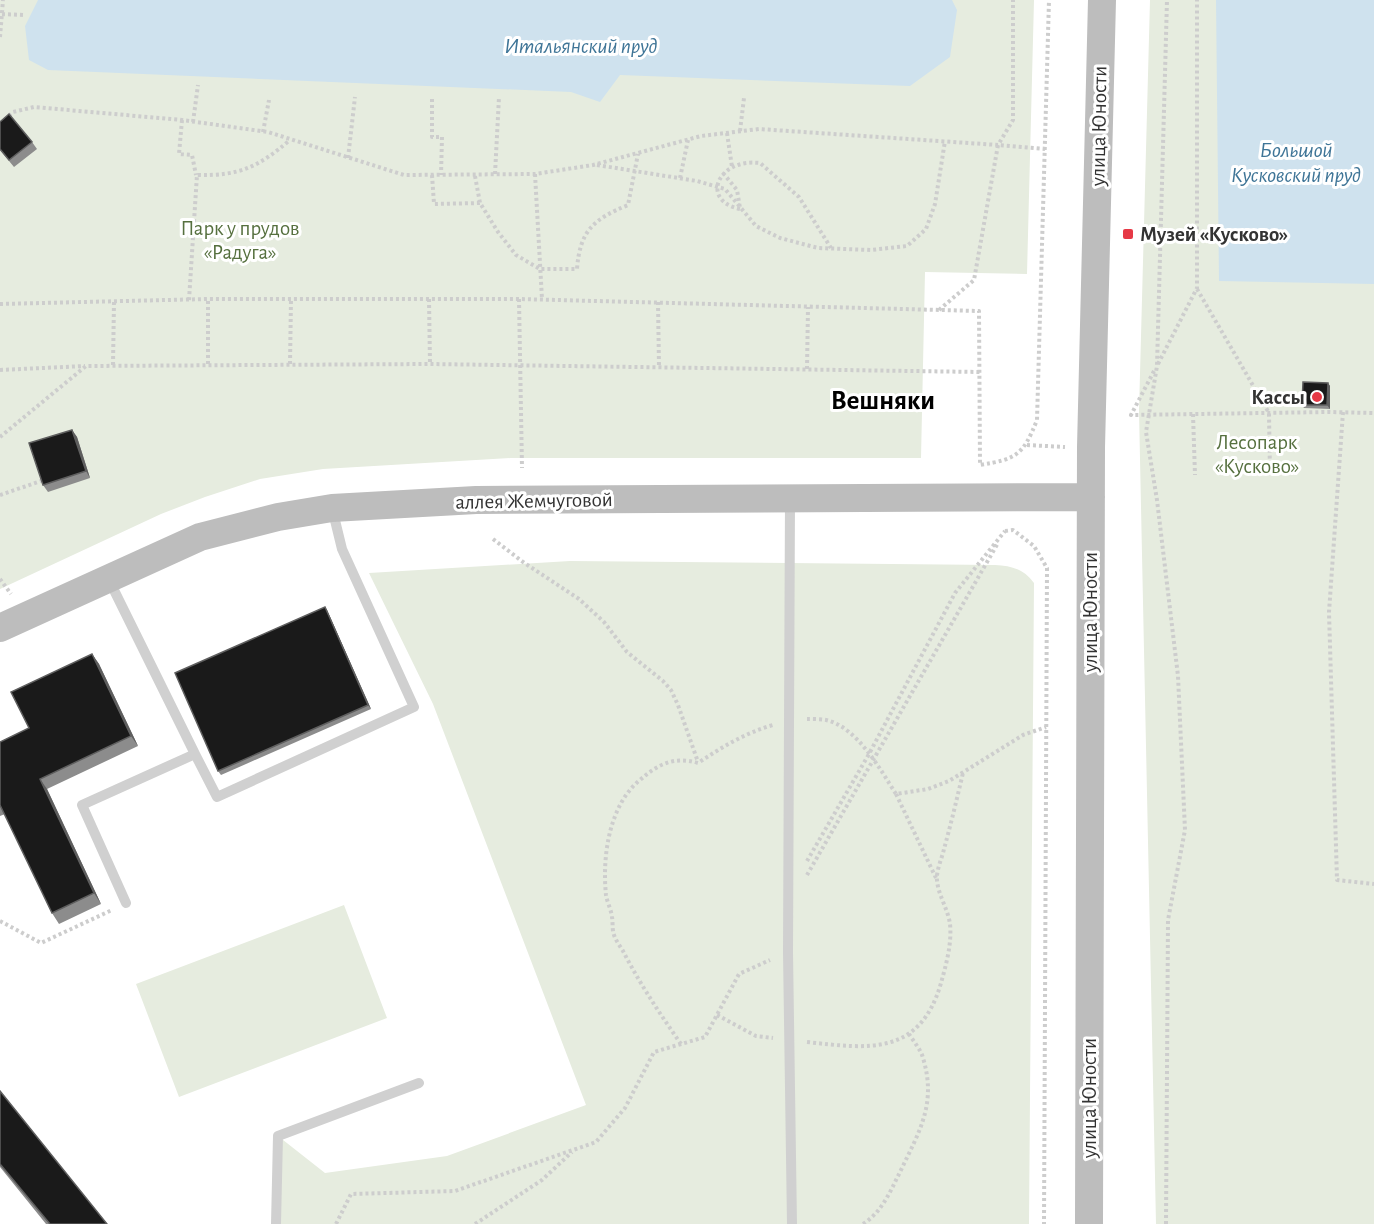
<svg xmlns="http://www.w3.org/2000/svg" width="1374" height="1224" font-family="'Alegreya Sans',sans-serif">
	<style>
		.green { fill: #e6ecdf }
		.water { fill: #cfe2ee }
		.lines { fill: none; stroke-linecap: round; stroke-linejoin: round }
		.path { stroke: #cdcdcd; stroke-width: 4; stroke-dasharray: 3 3; stroke-linecap: butt }
		.lane { stroke: #d0d0d0; stroke-width: 10 }
		.secondary { stroke: #bdbdbd; stroke-width: 28 }
		.wall { fill: #8c8c8c }
		.shaded-wall { fill: #5f5f5f }
		.building { fill: #1a1a1a; stroke: #5f5f5f; stroke-width: 1.5 }
		.poi-dot { fill: #e63946; stroke: #fff; stroke-width: 2 }
		.labels { text-anchor: middle; dominant-baseline: central; stroke-width: 6; stroke-linejoin: round; paint-order: stroke }
		.street-label { font-size: 21px; fill: #333; stroke: #fff }
		.park-label { font-size: 21px; fill: #56703f; stroke: #fff }
		.poi-label { font-size: 21px; font-weight: bold; fill: #333; stroke: #fff; text-anchor: start }
		.water-label { font-size: 22px; font-style: italic; fill: #3f7597; stroke: #fff }
		.district-label { font-size: 27px; font-weight: bold; fill: #000; stroke: #fff }
	</style>
	<rect width="100%" height="100%" fill="#fff"/>
	<path class="green" d="M 0,0 L 1034,0 L 1027,274 L 925,272 L 921,458 L 511,458 L 323,469 L 260,479 L 205,497 L 161,514 L 0,589 Z
		M 1150,0 L 1374,0 L 1374,1224 L 1156,1224 L 1139,411 Z
		M 570,561 L 995,565 C 1012,566 1024,569 1034,583 L 1029,1224 L 276,1224 L 278,1136 L 325,1173 L 447,1156 L 586,1105 L 433,704 L 369,573 Z
		M 344,905 L 387,1018 L 179,1097 L 136,984 Z"/>
	<path class="water" d="M 38,0 L 952,0 L 957,10 L 950,57 L 910,86 L 620,75 L 600,102 L 571,92 L 48,70 L 29,60 L 25,26 Z
		M 1216,0 L 1374,0 L 1374,284 L 1219,281 Z"/>
	<g class="lines">
		<path class="path" d="M 2,14 L 24,15
			M 0,37 L 3,0
			M 432,99 L 432,137 L 442,137 L 441,175
			M 182,120 L 179,154 L 192,155 L 196,175
			M 193,122 L 198,85
			M 0,124 L 13,112 L 34,107 L 182,120 L 268,132 L 404,175 L 535,174 L 593,165 L 701,136 L 759,129 L 998,145 L 1013,120 L 1013,0
			M 740,131 L 744,98
			M 263,132 L 269,100
			M 727,133 L 732,167
			M 348,158 L 355,97
			M 597,165 L 697,181 L 725,189 L 756,226 L 780,238 L 818,248 L 871,250 L 907,246 L 926,229 L 935,204 L 945,141
			M 723,173 L 737,190 L 740,208
			M 495,174 L 499,97
			M 535,174 L 542,299
			M 432,175 L 434,204 L 481,203
			M 475,176 L 480,203 L 498,232 L 516,255 L 540,269 L 577,269 C 580,230 594,219 628,205 L 638,154
			M 680,178 L 688,140
			M 740,209 C 700,201 717,158 760,163 L 799,197 L 831,248
			M 1197,289 L 1269,413 L 1270,475
			M 429,299 L 430,364
			M 519,299 L 522,468
			M 189,300 L 197,175 C 240,176 258,167 290,140
			M 658,302 L 659,367
			M 0,304 L 208,299 L 519,299 L 979,311 L 980,465 C 1017,459 1023,455 1037,420 L 1049,0
			M 939,310 L 974,280 L 998,145 L 1045,149
			M 208,364 L 208,299
			M 290,364 L 291,299
			M 1158,364 L 1197,288 L 1197,0
			M 113,365 L 114,301
			M 807,369 L 808,307
			M 0,370 L 85,366
			M 1154,371 L 1131,415 L 1329,412 L 1374,413
			M 1343,412 L 1329,612 L 1337,880 L 1374,884
			M 1193,414 L 1195,475
			M 0,437 L 86,366 L 430,364 L 980,372
			M 1027,445 L 1065,447
			M 0,495 L 44,480
			M 1005,531 L 1013,530 L 1034,546 L 1047,568 L 1044,1224
			M 493,539 L 523,562 L 579,599 L 604,622 L 627,652 L 663,681 L 671,690 L 678,705 L 698,762
			M 0,579 L 11,594
			M 807,719 C 813,719 820,719 826,720 C 857,727 880,769 896,794 L 928,789 L 949,781 L 1023,735 L 1046,727
			M 896,794 L 936,878
			M 807,861 L 869,754 L 955,593 L 1005,531
			M 807,875 L 998,543
			M 0,921 L 41,943 L 112,910
			M 717,1015 L 756,1036 L 773,1038
			M 807,1042 C 869,1049 920,1056 941,983 C 946,965 952,944 950,924 C 948,909 938,895 937,880 C 936,871 942,858 944,849 C 951,824 957,798 963,773
			M 681,1044 C 660,1014 640,984 623,951 C 620,946 616,941 614,935 C 612,930 613,923 612,917 C 611,909 607,902 606,895 C 602,857 609,805 640,780 C 658,764 674,756 698,763 C 722,747 745,733 773,725
			M 336,1224 L 351,1194 L 455,1191 L 596,1142 L 625,1108 L 654,1052 L 705,1037 L 739,974 L 770,960
			M 475,1224 L 542,1180 L 572,1152
			M 863,1224 C 882,1212 890,1192 900,1172 C 919,1132 937,1104 923,1058 C 921,1050 914,1042 909,1034
			M 1166,1224 L 1168,920 L 1185,830 L 1178,676 L 1157,500 L 1146,432 L 1157,366 L 1167,0"/>
		<path class="lane" d="M 790,499 L 788,952 L 792,1224
			M 109,580 L 195,754 L 82,805 L 126,903
			M 195,754 L 217,797 L 414,707 L 342,549 L 332,508
			M 276,1224 L 278,1136 L 419,1083"/>
		<path class="secondary" d="M 0,628 L 200,537 L 278,517 L 332,508 L 476,500 L 1091,497
			M 1089,1224 L 1091,447 L 1102,0"/>
	</g>
	<path class="wall" d="M 0,122 L 32,142 L 37,149 L 14,167 L 0,150 Z
		M 1328,383 L 1330,386 L 1330,409 L 1304,408 L 1302,405 Z
		M 72,430 L 77,437 L 90,478 L 48,492 L 43,485 Z
		M 325,607 L 327,610 L 371,709 L 221,775 L 218,771 Z
		M 92,654 L 99,664 L 138,746 L 47,789 L 101,904 L 59,924 L 52,913 L 5,814 L 0,816 L 0,742 L 29,728 Z
		M 0,1091 L 107,1224 L 46,1224 L 0,1167 Z"/>
	<path class="shaded-wall" d="M 1328,383 L 1330,386 L 1330,409 L 1327,405 Z
		M 72,430 L 77,437 L 90,478 L 86,471 Z
		M 325,607 L 327,610 L 371,709 L 368,705 Z
		M 92,654 L 99,664 L 138,746 L 131,736 Z
		M 40,779 L 47,789 L 101,904 L 94,893 Z"/>
	<path class="building" d="M 9,114 L 32,142 L 9,160 L 0,149 L 0,122 Z
		M 1303,382 L 1328,383 L 1327,405 L 1302,405 Z
		M 72,430 L 86,471 L 43,485 L 29,443 Z
		M 325,607 L 368,705 L 218,771 L 175,673 Z
		M 92,654 L 131,736 L 40,779 L 94,893 L 52,913 L 0,805 L 0,742 L 29,728 L 11,692 Z
		M 0,1091 L 107,1224 L 50,1224 L 0,1164 Z"/>
	<g class="poi-dot">
		<rect x="1122" y="228" width="12" height="12" rx="3"/>
		<circle cx="1317" cy="397" r="6"/>
	</g>
	<g class="labels">
		<g class="street-label">
			<text transform="translate(1099 126) rotate(-89)">улица Юности</text>
			<text transform="translate(534 501) rotate(-1)">аллея Жемчуговой</text>
			<text transform="translate(1090 612) rotate(-90)">улица Юности</text>
			<text transform="translate(1089 1098) rotate(-90)">улица Юности</text>
		</g>
		<g class="park-label">
			<text x="240" y="228">Парк у прудов<tspan x="240" dy="24">«Радуга»</tspan></text>
			<text x="1257" y="442">Лесопарк<tspan x="1257" dy="24">«Кусково»</tspan></text>
		</g>
		<g class="poi-label">
			<text x="1140" y="234">Музей «Кусково»</text>
			<text x="1305" y="397" text-anchor="end">Кассы</text>
		</g>
		<g class="water-label">
			<text x="581" y="46">Итальянский пруд</text>
			<text x="1296" y="150">Большой<tspan x="1296" dy="25">Кусковский пруд</tspan></text>
		</g>
		<g class="district-label">
			<text x="883" y="400">Вешняки</text>
		</g>
	</g>
</svg>
